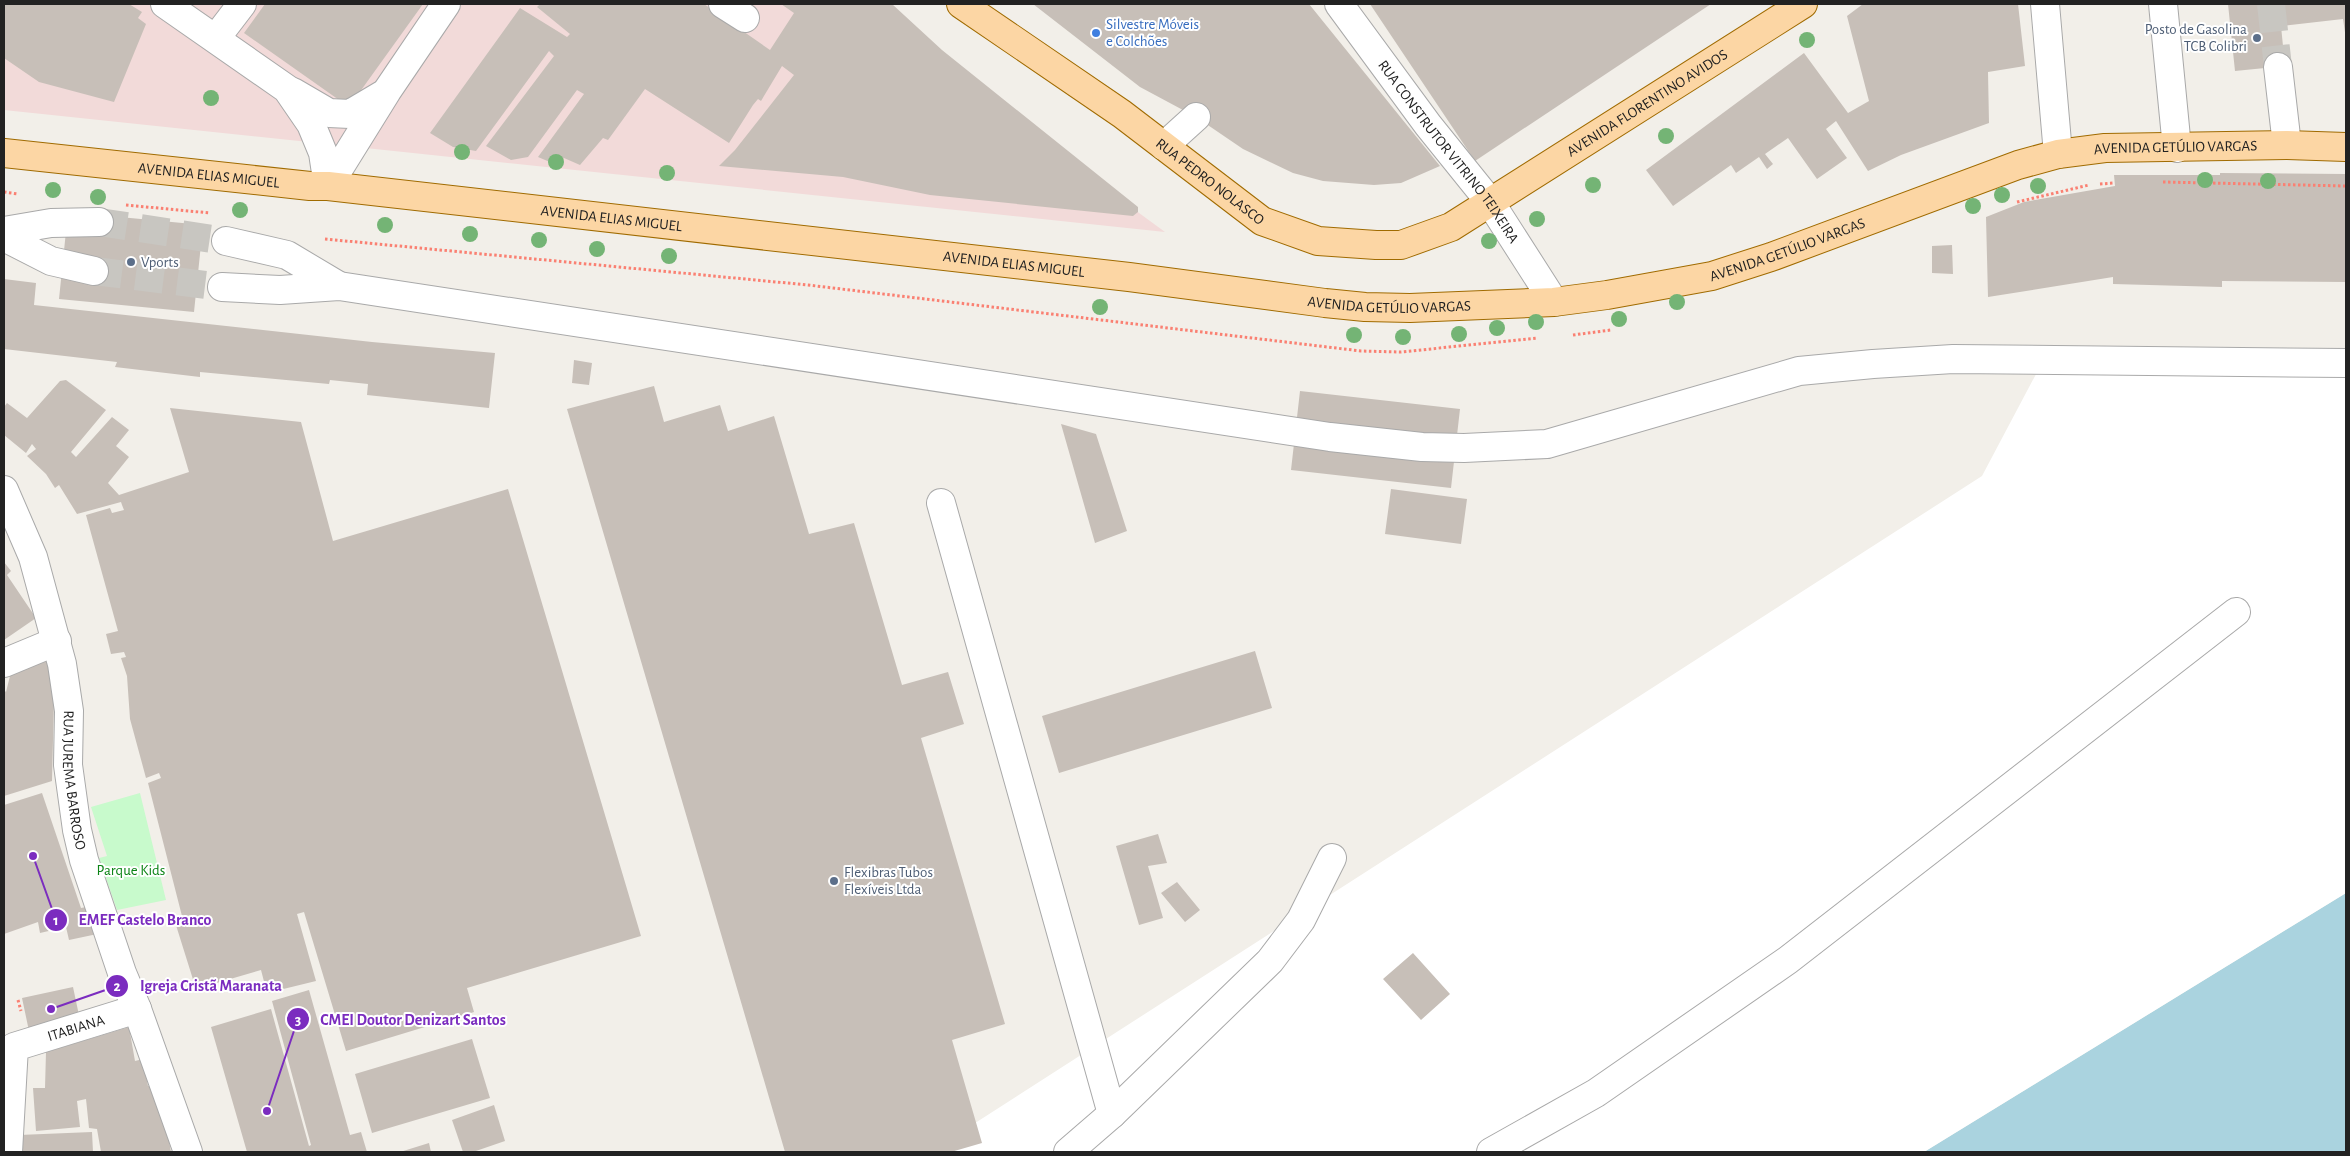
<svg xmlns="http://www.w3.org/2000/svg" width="2350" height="1156" font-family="'Alegreya Sans',sans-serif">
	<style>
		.commercial { fill: #f2dad9 }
		.park { fill: #c8facc }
		.water { fill: #aad3df }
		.pier { fill: #fff }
		.building { fill: #c7bfb8 }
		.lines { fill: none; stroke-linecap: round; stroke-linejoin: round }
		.minor-tunnel { stroke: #c8c6c1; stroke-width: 28; stroke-dasharray: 28 14; stroke-linecap: butt }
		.minor-casing { stroke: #a9a9a9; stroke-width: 30 }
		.major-casing { stroke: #a06b00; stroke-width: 30 }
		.path { stroke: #fa8072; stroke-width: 3; stroke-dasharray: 2.5 2.5; stroke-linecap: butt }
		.minor { stroke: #fff; stroke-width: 28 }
		.major { stroke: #fcd6a4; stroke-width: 28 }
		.tree { fill: #74b475 }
		.shop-dot { fill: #3f7fe0; stroke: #fff; stroke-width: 2 }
		.service-dot { fill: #5c6f8a; stroke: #fff; stroke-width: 2 }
		.labels { text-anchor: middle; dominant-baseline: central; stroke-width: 4; stroke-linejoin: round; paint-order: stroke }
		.shop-label { font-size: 15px; fill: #366cbe; stroke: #fff; text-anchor: start }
		.service-label { font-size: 15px; fill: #4e5e75; stroke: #fff; text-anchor: start }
		.street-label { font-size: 15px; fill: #222; stroke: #fff }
		.park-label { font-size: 15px; fill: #0c8416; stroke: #fff }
		.leader { fill: none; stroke: #7b2cbf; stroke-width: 2 }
		.callout-dot { fill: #7b2cbf; stroke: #fff; stroke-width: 2 }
		.mark-label { font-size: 15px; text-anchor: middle; font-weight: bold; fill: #fff }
		.callout-label { font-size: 16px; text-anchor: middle; font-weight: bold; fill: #7b2cbf; stroke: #fff; stroke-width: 4; stroke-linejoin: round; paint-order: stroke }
	</style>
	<rect width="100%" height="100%" fill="#f2efe9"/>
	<path class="commercial" d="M 4,4 L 854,4 L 1165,232 L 4,110 Z"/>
	<path class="park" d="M 140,793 L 166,900 L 117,910 L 99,858 L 107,856 L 91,807 Z"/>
	<path class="water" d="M 2346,893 L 2346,1152 L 1924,1152 Z"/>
	<path class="pier" d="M 2346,355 L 2346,893 L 1924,1152 L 930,1152 L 1982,476 L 2044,359 Z"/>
	<path class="building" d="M 4,4 L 129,4 L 142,12 L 138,18 L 146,24 L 114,102 L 39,82 L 4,58 Z
		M 265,4 L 423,4 L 349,107 L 244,33 Z
		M 540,4 L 704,4 L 770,50 L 794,13 L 781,4 L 892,4 L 942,50 L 1138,207 L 1138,212 L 1133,216 L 930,195 L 843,177 L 719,166 L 735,150 L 794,75 L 782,66 L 761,101 L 758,99 L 753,105 L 729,143 L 645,89 L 608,140 L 603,138 L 580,165 L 564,158 L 557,165 L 538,157 L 584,94 L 577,90 L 528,157 L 511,160 L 486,146 L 554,56 L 549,51 L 476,151 L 453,147 L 430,133 L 520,8 L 567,37 L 570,34 L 537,7 Z
		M 1033,4 L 1309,4 L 1440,166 L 1401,183 L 1374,185 L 1323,181 L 1293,173 L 1243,149 L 1196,117 L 1140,87 Z
		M 1370,4 L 1711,4 L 1475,161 Z
		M 1863,4 L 2018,4 L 2025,66 L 1988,72 L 1989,123 L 1901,155 L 1868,171 L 1836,121 L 1826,129 L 1847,158 L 1817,179 L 1788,138 L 1765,154 L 1773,164 L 1767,169 L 1759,157 L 1736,173 L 1731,165 L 1673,206 L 1646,170 L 1804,53 L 1848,113 L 1869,101 L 1847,16 Z
		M 2228,4 L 2346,4 L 2346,39 L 2343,19 L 2281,26 L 2285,66 L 2235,71 Z
		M 2220,173 L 2346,174 L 2346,282 L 2222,281 L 2222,287 L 2113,284 L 2113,277 L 1988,297 L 1986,217 L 2024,202 L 2115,186 L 2114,175 L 2220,175 Z
		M 68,212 L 203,225 L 194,312 L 59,299 Z
		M 1952,245 L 1953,274 L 1932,273 L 1932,246 Z
		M 4,279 L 36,283 L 34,305 L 372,342 L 495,353 L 489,408 L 367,395 L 368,384 L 330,380 L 329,384 L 200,372 L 200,377 L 115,367 L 117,362 L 4,349 Z
		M 574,360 L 592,363 L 589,385 L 572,383 Z
		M 66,380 L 106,410 L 71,452 L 76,457 L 112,417 L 129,430 L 116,446 L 129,457 L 108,483 L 119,495 L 189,472 L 170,408 L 301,422 L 333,541 L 508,489 L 641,936 L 467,988 L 474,1012 L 346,1051 L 304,912 L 297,914 L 316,981 L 267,993 L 261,970 L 196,989 L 175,922 L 183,920 L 148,783 L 161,778 L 159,773 L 146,778 L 130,719 L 127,676 L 121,658 L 126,657 L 124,652 L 111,654 L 106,634 L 118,631 L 86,515 L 110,508 L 112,513 L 124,510 L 122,505 L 121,502 L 77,514 L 59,485 L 55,488 L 46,474 L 27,456 L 36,449 L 32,444 L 26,453 L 4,435 L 4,407 L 7,403 L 27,418 L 60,381 Z
		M 654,386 L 664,422 L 720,405 L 728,431 L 774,416 L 809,534 L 854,523 L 902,685 L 948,672 L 964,724 L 921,738 L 1005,1024 L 952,1040 L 982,1143 L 951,1152 L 785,1152 L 567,409 Z
		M 1300,391 L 1460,409 L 1451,488 L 1291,470 Z
		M 1061,424 L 1096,434 L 1127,531 L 1095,543 Z
		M 1391,489 L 1467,499 L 1461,544 L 1385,534 Z
		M 4,562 L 11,571 L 7,575 L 36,618 L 4,640 Z
		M 1255,651 L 1272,708 L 1059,773 L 1042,716 Z
		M 55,658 L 52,781 L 4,796 L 4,690 L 6,692 L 11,672 Z
		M 42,793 L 81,908 L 86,907 L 102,933 L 69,940 L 66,927 L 40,933 L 38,922 L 4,934 L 4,805 Z
		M 1158,834 L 1167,863 L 1148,866 L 1163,918 L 1139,925 L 1116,846 Z
		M 1177,882 L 1200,910 L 1185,922 L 1161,893 Z
		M 1413,953 L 1450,994 L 1421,1020 L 1383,979 Z
		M 73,987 L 80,1020 L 29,1031 L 22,998 Z
		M 309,990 L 350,1135 L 361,1132 L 367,1152 L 247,1152 L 211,1027 L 271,1009 L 309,1146 L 311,1145 L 272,1001 Z
		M 129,1027 L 135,1061 L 143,1059 L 148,1086 L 155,1085 L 165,1118 L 171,1152 L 101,1152 L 97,1129 L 89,1128 L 86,1099 L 77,1101 L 80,1127 L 36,1131 L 33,1088 L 45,1088 L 46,1052 Z
		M 472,1039 L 490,1098 L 372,1133 L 355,1074 Z
		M 494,1105 L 505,1141 L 473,1152 L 463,1152 L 452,1120 Z
		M 92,1132 L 93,1152 L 20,1152 L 19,1135 Z
		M 429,1143 L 431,1152 L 400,1152 Z"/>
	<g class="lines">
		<path class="minor-tunnel" d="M 2271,4 L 2278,67
			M 99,222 L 226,241
			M 94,271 L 222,287"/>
		<g class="minor-casing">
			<g id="minor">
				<path d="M 165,4 L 287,89 L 311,124 L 323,153 L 328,186"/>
				<path d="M 723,4 L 745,18"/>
				<path id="s1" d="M 1339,4 L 1428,125 L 1490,202 L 1554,302"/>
				<path d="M 2045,4 L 2058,154"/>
				<path d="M 2163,4 L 2177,148"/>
				<path d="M 216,38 L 242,4"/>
				<path d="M 2278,67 L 2287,145"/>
				<path d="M 293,92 L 329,113 L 350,114 L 382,95"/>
				<path d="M 1164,146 L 1196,117"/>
				<path d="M 328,186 L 387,91 L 446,4"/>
				<path d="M 4,231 L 51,223 L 99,222"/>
				<path d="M 4,237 L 51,261 L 94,271"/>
				<path d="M 226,241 L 287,255 L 339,286"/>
				<path d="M 222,287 L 280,290 L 339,286 L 1330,437 L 1422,447 L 1464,448 L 1547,444 L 1799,371 L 1873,364 L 1953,359 L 2346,363"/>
				<path id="s2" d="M 4,490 L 33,557 L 62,664 L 69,711 L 68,765 L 77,830 L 84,860 L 122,973 L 137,1009 L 188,1152"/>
				<path d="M 941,503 L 1112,1114"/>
				<path d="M 4,663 L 57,641"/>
				<path id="s3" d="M 8,1152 L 14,1047 L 137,1009"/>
				<path d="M 1068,1152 L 1112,1114 L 1270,961 L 1301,920 L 1332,858"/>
				<path d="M 1491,1152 L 1596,1093 L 1788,960 L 2236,612"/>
			</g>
		</g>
		<g class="major-casing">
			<g id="major">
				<path id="s4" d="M 961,4 L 1122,114 L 1262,221 L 1318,241 L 1376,245 L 1401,245 L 1451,227 L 1803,4"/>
				<path id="s5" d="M 4,153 L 310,186 L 328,186 L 1129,277 L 1325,303 L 1365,307 L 1410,308 L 1554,302 L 1607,295 L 1712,276 L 1771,257 L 2018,165 L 2058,154 L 2105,148 L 2287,145 L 2346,147"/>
			</g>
		</g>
		<path class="path" d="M 2163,182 L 2346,186
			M 2100,184 L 2114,183
			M 4,192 L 18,194
			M 2017,202 L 2089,185
			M 126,205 L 210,213
			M 325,239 L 808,285 L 1361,351 L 1401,352 L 1537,338
			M 1573,335 L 1611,330
			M 18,1000 L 21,1011"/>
		<use href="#minor" class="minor"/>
		<use href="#major" class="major"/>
	</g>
	<g class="tree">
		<circle cx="1807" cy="40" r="8"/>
		<circle cx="211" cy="98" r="8"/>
		<circle cx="1666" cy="136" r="8"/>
		<circle cx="462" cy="152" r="8"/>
		<circle cx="556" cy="162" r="8"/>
		<circle cx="667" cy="173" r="8"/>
		<circle cx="2205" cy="180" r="8"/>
		<circle cx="2268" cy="181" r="8"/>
		<circle cx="1593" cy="185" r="8"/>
		<circle cx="2038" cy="186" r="8"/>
		<circle cx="53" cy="190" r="8"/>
		<circle cx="2002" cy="195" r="8"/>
		<circle cx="98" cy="197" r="8"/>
		<circle cx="1973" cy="206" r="8"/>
		<circle cx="240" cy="210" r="8"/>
		<circle cx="1537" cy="219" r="8"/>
		<circle cx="385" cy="225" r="8"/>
		<circle cx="470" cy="234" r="8"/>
		<circle cx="539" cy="240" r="8"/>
		<circle cx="1489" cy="241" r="8"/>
		<circle cx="597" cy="249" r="8"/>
		<circle cx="669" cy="256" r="8"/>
		<circle cx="1677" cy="302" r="8"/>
		<circle cx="1100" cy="307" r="8"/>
		<circle cx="1619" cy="319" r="8"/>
		<circle cx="1536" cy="322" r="8"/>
		<circle cx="1497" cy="328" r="8"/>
		<circle cx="1459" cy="334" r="8"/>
		<circle cx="1354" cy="335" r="8"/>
		<circle cx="1403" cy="337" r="8"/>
	</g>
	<circle class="shop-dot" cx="1096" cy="33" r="5"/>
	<g class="service-dot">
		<circle cx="2257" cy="38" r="5"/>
		<circle cx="131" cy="262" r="5"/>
		<circle cx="834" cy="881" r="5"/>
	</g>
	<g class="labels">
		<g class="shop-label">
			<text x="1106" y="24">Silvestre Móveis<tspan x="1106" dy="17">e Colchões</tspan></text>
		</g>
		<g class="service-label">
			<text x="2247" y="29" text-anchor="end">Posto de Gasolina<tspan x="2247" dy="17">TCB Colibri</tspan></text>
			<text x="141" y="262">Vports</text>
			<text x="844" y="872">Flexibras Tubos<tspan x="844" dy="17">Flexíveis Ltda</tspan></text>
		</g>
		<g class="street-label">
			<text stroke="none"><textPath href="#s4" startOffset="799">AVENIDA FLORENTINO AVIDOS</textPath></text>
			<text stroke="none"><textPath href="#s5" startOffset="2204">AVENIDA GETÚLIO VARGAS</textPath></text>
			<text stroke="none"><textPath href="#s1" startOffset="184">RUA CONSTRUTOR VITRINO TEIXEIRA</textPath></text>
			<text stroke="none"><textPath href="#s5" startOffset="206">AVENIDA ELIAS MIGUEL</textPath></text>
			<text stroke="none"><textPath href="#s4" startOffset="306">RUA PEDRO NOLASCO</textPath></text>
			<text stroke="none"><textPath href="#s5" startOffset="611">AVENIDA ELIAS MIGUEL</textPath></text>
			<text stroke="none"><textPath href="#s5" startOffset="1799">AVENIDA GETÚLIO VARGAS</textPath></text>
			<text stroke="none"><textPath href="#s5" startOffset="1016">AVENIDA ELIAS MIGUEL</textPath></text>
			<text stroke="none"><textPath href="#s5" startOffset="1394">AVENIDA GETÚLIO VARGAS</textPath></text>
			<text stroke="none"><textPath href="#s2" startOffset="301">RUA JUREMA BARROSO</textPath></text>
			<text stroke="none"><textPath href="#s3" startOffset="170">ITABIANA</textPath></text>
		</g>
		<g class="park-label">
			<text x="131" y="870">Parque Kids</text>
		</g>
	</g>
	<path class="leader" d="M33 856L56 920M51 1009L117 986M267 1111L298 1019"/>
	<g class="callout-dot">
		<circle cx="33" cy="856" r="5"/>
		<circle cx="51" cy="1009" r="5"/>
		<circle cx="267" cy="1111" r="5"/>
		<circle cx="56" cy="920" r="12"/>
		<circle cx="117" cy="986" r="12"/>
		<circle cx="298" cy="1019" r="12"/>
	</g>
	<g class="mark-label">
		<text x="56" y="925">1</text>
		<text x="117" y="991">2</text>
		<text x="298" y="1025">3</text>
	</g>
	<g class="callout-label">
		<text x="145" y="925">EMEF Castelo Branco</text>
		<text x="211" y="991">Igreja Cristã Maranata</text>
		<text x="413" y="1025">CMEI Doutor Denizart Santos</text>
	</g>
	<rect width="2350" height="1156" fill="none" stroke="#222222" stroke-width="10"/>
</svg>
